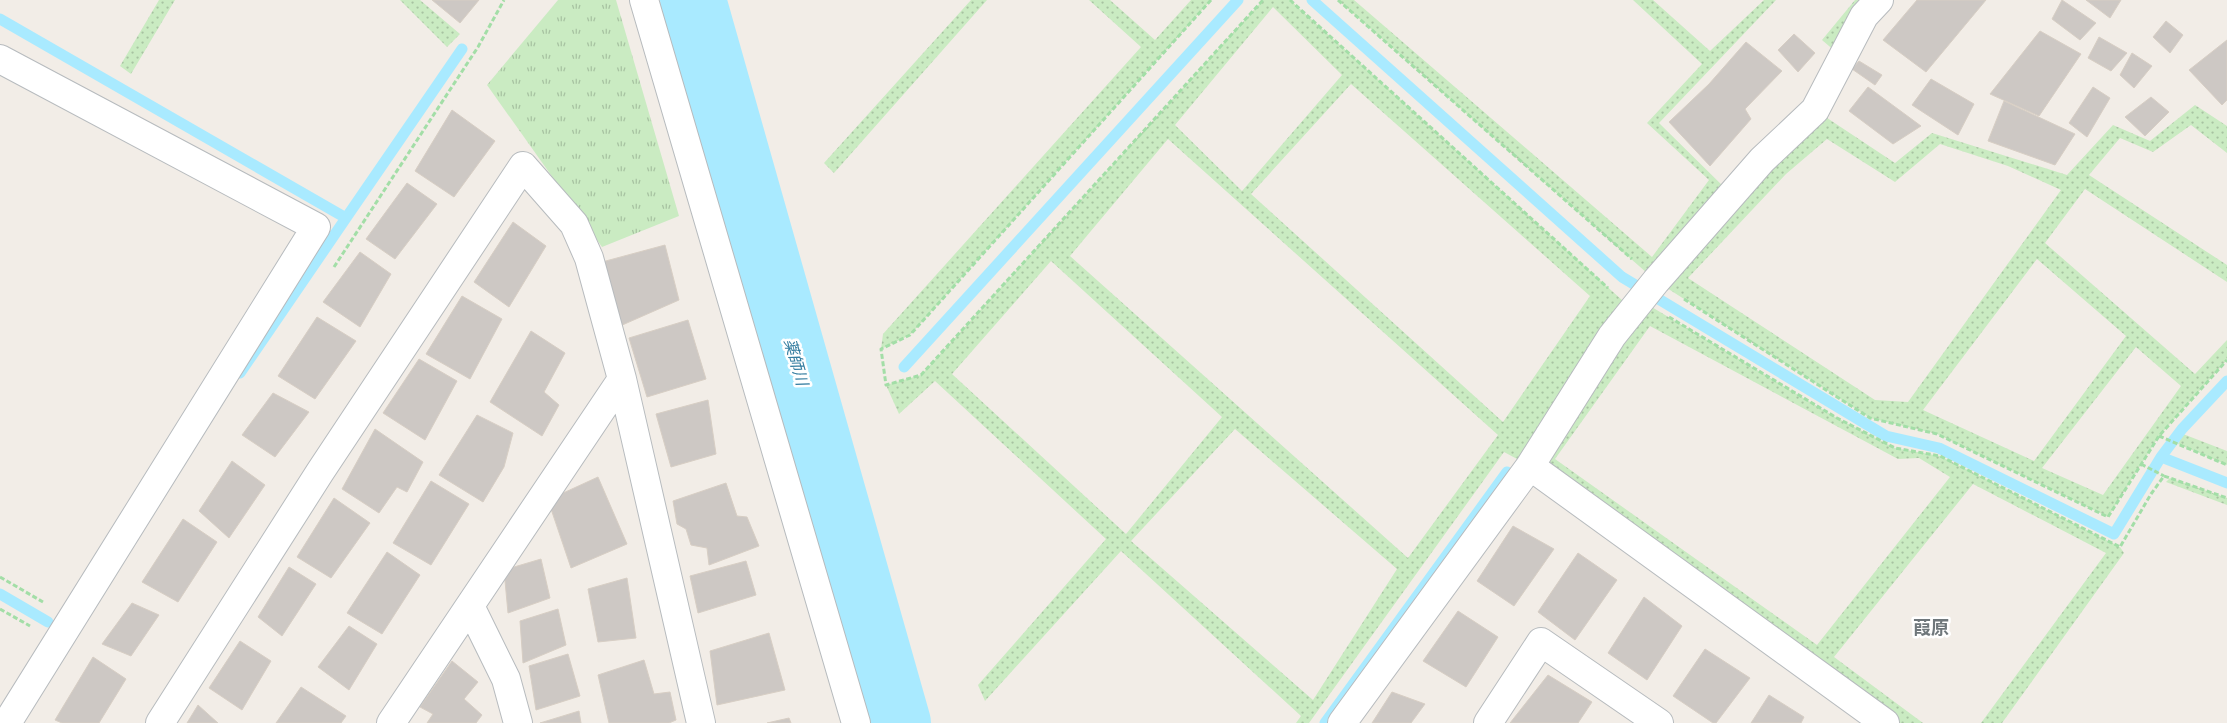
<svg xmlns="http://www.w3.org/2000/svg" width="2227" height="723" font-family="Karla,'Noto Sans JP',sans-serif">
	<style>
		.grass { fill: url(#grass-dots); fill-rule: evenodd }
		.park { fill: url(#park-tufts) }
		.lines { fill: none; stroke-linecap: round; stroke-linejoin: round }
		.stream { stroke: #a9eaff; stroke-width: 11 }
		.river { stroke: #a9eaff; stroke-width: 66 }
		.building { fill: #cdc8c4; stroke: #d7cec4 }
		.minor-casing { stroke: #b7bbbe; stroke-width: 30 }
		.path { stroke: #a3dea7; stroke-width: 3; stroke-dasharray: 5 2.5; stroke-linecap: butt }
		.minor { stroke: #fff; stroke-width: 28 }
		.labels { text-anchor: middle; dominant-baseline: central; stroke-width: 5; stroke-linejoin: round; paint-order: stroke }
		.water-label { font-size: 16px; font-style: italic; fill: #347da0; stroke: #fff }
		.quarter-label { font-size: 18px; font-weight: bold; fill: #6f777b; stroke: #fff }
	</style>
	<defs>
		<pattern id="grass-dots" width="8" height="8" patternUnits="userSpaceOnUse" patternTransform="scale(1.25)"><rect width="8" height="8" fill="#caebc2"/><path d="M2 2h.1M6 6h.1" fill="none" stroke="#a7c2a1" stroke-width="1.8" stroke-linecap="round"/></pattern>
		<pattern id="park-tufts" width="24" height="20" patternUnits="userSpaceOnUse" patternTransform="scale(1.25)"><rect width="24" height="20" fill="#caebc2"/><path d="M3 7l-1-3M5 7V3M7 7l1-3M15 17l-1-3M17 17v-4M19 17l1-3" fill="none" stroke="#a7c2a1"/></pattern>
	</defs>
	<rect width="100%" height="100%" fill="#f2ede7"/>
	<path class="grass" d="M 159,0 L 175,0 L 131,74 L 120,66 Z
		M 400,0 L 420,0 L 460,34 L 447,47 Z
		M 971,0 L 987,0 L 834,173 L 824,163 Z
		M 1089,0 L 1110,0 L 1155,40 L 1191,0 L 1211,0 L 910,335 L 881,349 L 883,334 L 1141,47 Z
		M 1263,0 L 1290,0 L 1633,310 L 1640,300 L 1837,418 L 1895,448 L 1940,456 L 2120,547 L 2124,553 L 2002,723 L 1981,723 L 2106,553 L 1973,484 L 1834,657 L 1923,723 L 1885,723 L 1530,466 L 1504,452 L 1309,723 L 1296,723 L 1301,716 L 1121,551 L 985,701 L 978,685 L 1106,539 L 935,381 L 899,414 L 886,385 L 921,375 ZM 1273,7 L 1342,75 L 1242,191 L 1175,125 ZM 1351,84 L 1590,296 L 1503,422 L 1251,194 ZM 1168,139 L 1498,435 L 1408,558 L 1070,256 ZM 1051,261 L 1222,417 L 1126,534 L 952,374 ZM 1650,326 L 1898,459 L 1919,458 L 1950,477 L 1817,645 L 1555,459 ZM 1235,429 L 1397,569 L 1313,700 L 1131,541 Z
		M 1338,0 L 1354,0 L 1652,257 L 1709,180 L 1647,123 L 1702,64 L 1633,0 L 1653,0 L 1710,51 L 1764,0 L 1776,0 L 1659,123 L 1731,194 L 1815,110 L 1895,163 L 1932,133 L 2067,175 L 2113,125 L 2150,141 L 2195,105 L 2227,126 L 2227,153 L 2191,125 L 2153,152 L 2120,138 L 2089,175 L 2227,265 L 2227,282 L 2085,189 L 2045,243 L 2195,374 L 2227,340 L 2227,360 L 2159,436 L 2108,517 L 1937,434 L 1870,418 L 1656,281 ZM 1827,139 L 1895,182 L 1940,144 L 2008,166 L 2061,190 L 1908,402 L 1875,400 L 1688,278 L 1786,174 ZM 2037,259 L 2126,336 L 2034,461 L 1923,410 ZM 2136,347 L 2181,386 L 2103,495 L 2042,468 Z
		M 1855,0 L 1879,0 L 1843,58 L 1822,40 Z
		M 2183,434 L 2227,451 L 2227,465 L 2178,444 Z
		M 2170,478 L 2227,498 L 2227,505 L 2166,482 Z"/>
	<path class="park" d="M 558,0 L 616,0 L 679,216 L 602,247 L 487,85 Z"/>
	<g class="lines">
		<path class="stream" d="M 1312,0 L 1622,277 L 1886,436 L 1939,448 L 2114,534 L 2161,457 L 2182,429 L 2227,381
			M 0,19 L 346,218 L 240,373
			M 346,218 L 462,49
			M 904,367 L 1238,0
			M 2161,457 L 2227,483
			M 0,594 L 48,622
			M 1325,723 L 1507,472"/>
		<path class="river" d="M 693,0 L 898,723"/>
	</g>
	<path class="building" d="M 432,0 L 479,0 L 460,23 Z
		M 1917,0 L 1986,0 L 1926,72 L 1883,40 Z
		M 2062,0 L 2096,23 L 2080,40 L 2052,19 Z
		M 2086,0 L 2121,0 L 2110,18 Z
		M 2166,21 L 2183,35 L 2170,53 L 2153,37 Z
		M 2040,31 L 2081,54 L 2039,116 L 1990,94 Z
		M 1794,34 L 1815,53 L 1798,72 L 1778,50 Z
		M 2099,37 L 2127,53 L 2111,71 L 2088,58 Z
		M 2227,40 L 2227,100 L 2222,105 L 2189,70 Z
		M 1746,42 L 1782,71 L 1745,109 L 1751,119 L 1710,166 L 1669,122 L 1709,84 Z
		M 2132,53 L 2152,66 L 2134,88 L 2120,75 Z
		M 1859,61 L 1882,75 L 1875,85 L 1852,69 Z
		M 1931,79 L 1974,104 L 1958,135 L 1912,105 Z
		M 1868,87 L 1921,126 L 1893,144 L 1849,111 Z
		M 2093,87 L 2110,98 L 2087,137 L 2069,123 Z
		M 2151,97 L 2169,112 L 2145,136 L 2125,117 Z
		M 2004,101 L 2075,134 L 2055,165 L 1988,141 Z
		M 452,110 L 495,141 L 454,197 L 415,171 Z
		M 407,183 L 437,204 L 395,259 L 366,239 Z
		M 513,222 L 546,246 L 509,307 L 474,282 Z
		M 665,245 L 679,300 L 620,326 L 602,262 Z
		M 360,252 L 391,274 L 360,327 L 323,302 Z
		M 462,296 L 502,319 L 470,379 L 426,354 Z
		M 317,317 L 356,341 L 315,399 L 278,376 Z
		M 688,320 L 706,379 L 647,397 L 629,338 Z
		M 531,331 L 565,353 L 544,392 L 559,405 L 542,436 L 490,402 Z
		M 419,359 L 457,381 L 425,440 L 383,413 Z
		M 273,393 L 309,412 L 275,457 L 242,435 Z
		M 708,400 L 716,454 L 671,467 L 656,414 Z
		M 477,415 L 513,433 L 504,467 L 483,502 L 439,475 Z
		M 375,429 L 423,462 L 407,492 L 397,487 L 379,513 L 342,489 Z
		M 232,461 L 265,485 L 229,538 L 199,511 Z
		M 598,477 L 627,544 L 571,568 L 548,500 Z
		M 431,481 L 469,504 L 431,565 L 393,543 Z
		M 726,483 L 737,516 L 747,517 L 759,546 L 709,565 L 707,548 L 691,545 L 686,529 L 677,524 L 673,501 Z
		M 334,498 L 370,523 L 331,578 L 297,557 Z
		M 183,519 L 217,542 L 178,602 L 142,582 Z
		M 1513,526 L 1554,549 L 1514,606 L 1477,581 Z
		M 387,552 L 420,575 L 382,634 L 347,613 Z
		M 1578,553 L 1617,580 L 1575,640 L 1538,612 Z
		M 541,559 L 550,598 L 508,613 L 504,570 Z
		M 746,561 L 756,595 L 698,613 L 690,576 Z
		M 289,567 L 316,584 L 282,636 L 258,617 Z
		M 627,578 L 636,638 L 598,642 L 588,589 Z
		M 1644,597 L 1682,626 L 1647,680 L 1608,653 Z
		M 132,603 L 159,615 L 131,656 L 102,644 Z
		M 558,609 L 566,645 L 523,663 L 520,621 Z
		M 1458,611 L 1498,637 L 1466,687 L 1423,661 Z
		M 349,626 L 377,644 L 349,690 L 318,667 Z
		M 769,633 L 785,690 L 717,705 L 710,651 Z
		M 240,641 L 271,661 L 242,710 L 209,688 Z
		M 1705,649 L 1750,678 L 1716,723 L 1713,723 L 1673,696 Z
		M 568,654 L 580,696 L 536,710 L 529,666 Z
		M 93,657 L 126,679 L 99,723 L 62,723 L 55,720 Z
		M 644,660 L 654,694 L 670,692 L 676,720 L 669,723 L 609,723 L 598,675 Z
		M 452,661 L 478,682 L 464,699 L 482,715 L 476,723 L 427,723 L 433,714 L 420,707 Z
		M 1548,675 L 1592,702 L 1578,723 L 1510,723 Z
		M 301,687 L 346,716 L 341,723 L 276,723 Z
		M 1392,692 L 1425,704 L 1411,723 L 1372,723 Z
		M 1769,695 L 1804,717 L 1801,723 L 1751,723 Z
		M 198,705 L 218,723 L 187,723 Z
		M 579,711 L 581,723 L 540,723 Z
		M 789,718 L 791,723 L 767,723 Z"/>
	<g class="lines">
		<g class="minor-casing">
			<path id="minor" d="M 644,0 L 856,723
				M 0,59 L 316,227 L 7,723
				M 1530,466 L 1885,723
				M 470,606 L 506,679 L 518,723
				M 160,723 L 320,472 L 523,166 L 574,224 L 589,258 L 622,379 L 701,723
				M 391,723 L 622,379
				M 1342,723 L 1530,466 L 1612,336 L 1656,281 L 1762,160 L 1815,110 L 1864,16 L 1879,0
				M 1488,723 L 1541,642 L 1659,723"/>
		</g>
		<path class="path" d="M 1211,0 L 910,335 L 881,349 L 886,385 L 921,375 L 1263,0
			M 1290,0 L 1608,288
			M 1338,0 L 1632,259
			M 334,267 L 478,47 L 504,0
			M 1684,299 L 1870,418 L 1937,434 L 2108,517 L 2159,436 L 2227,360
			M 1669,317 L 1837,418 L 1895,448 L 1940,456 L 2120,547 L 2151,494 L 2164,476 L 2227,498
			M 2159,436 L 2227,465
			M 2141,464 L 2164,476
			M 0,577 L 43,602
			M 0,609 L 30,626"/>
		<use href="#minor" class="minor"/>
	</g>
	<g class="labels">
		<g class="water-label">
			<text transform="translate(796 362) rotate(74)">薬師川</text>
		</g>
		<g class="quarter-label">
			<text x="1931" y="628">葭原</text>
		</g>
	</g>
</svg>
